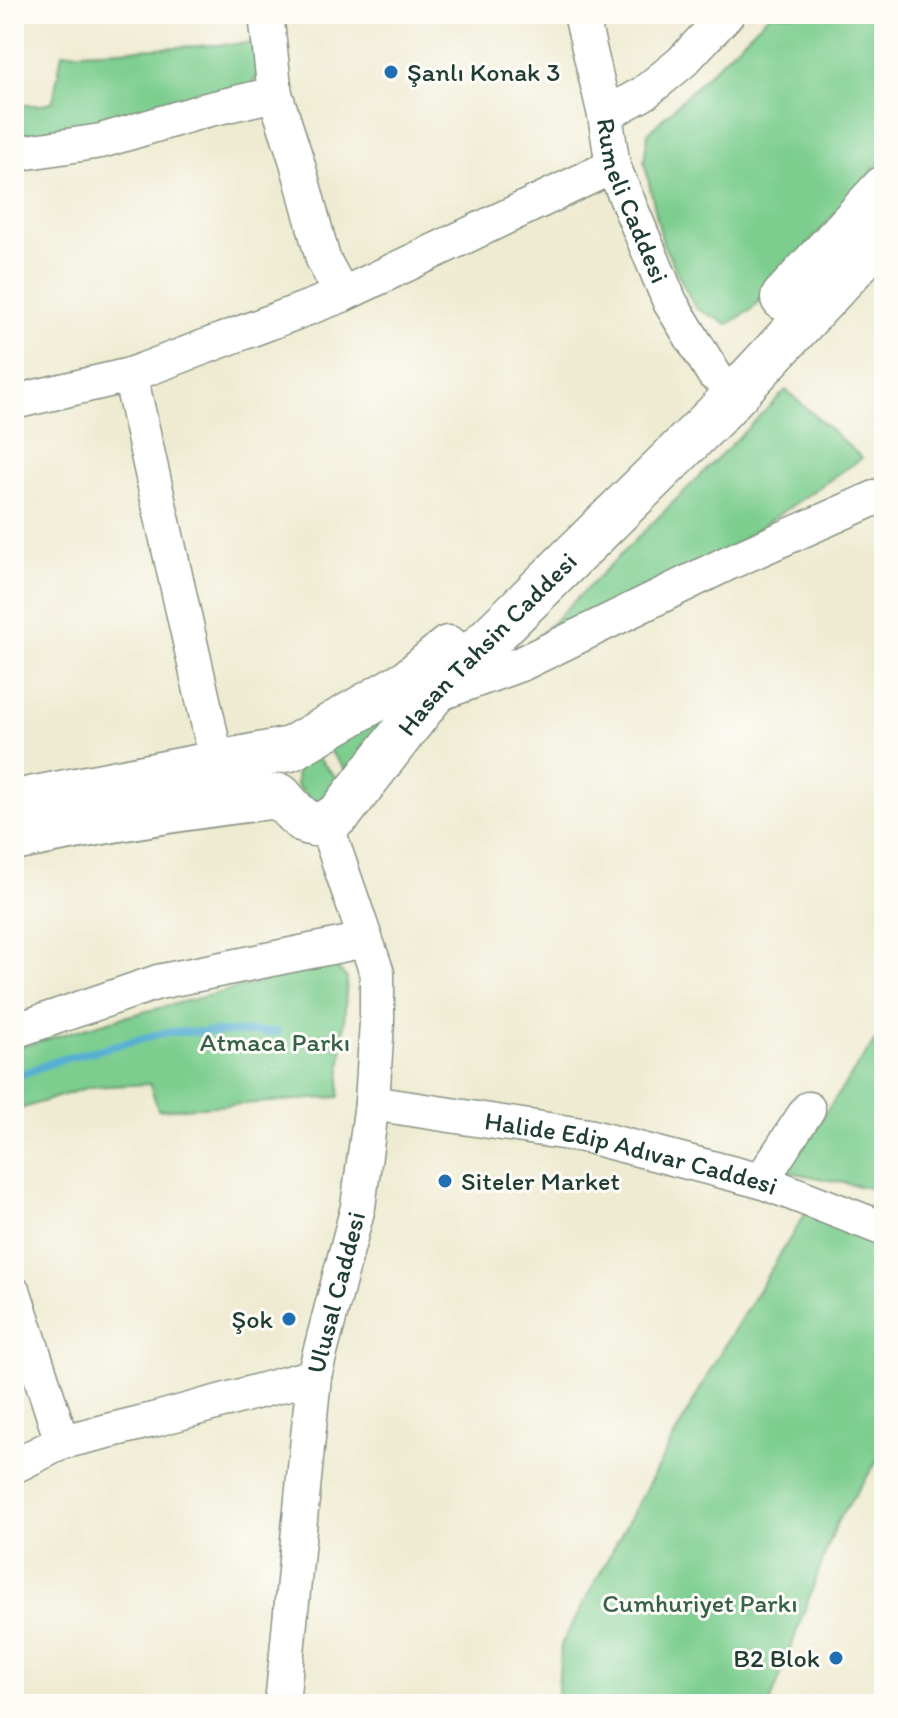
<svg xmlns="http://www.w3.org/2000/svg" width="898" height="1718" font-family="Itim,sans-serif">
	<style>
		.green { fill: #7ccd8e; stroke: #4e8561; stroke-width: 2 }
		.lines { fill: none; stroke-linecap: round; stroke-linejoin: round }
		.stream { stroke: #56afd3; stroke-width: 8 }
		.minor-casing { stroke: #879483; stroke-width: 37 }
		.major-casing { stroke: #879483; stroke-width: 47 }
		.minor { stroke: #fff; stroke-width: 34 }
		.major { stroke: #fff; stroke-width: 44 }
		.poi-dot { fill: #1f6fb2; stroke: #fdfcf7; stroke-width: 3 }
		.labels { text-anchor: middle; dominant-baseline: central; stroke-width: 6; stroke-linejoin: round; paint-order: stroke }
		.poi-label { font-size: 26px; fill: #1f3d34; stroke: #fdfcf7; text-anchor: start }
		.street-label { font-size: 26px; fill: #1f3d34; stroke: #fdfcf7 }
		.park-label { font-size: 26px; fill: #36614a; stroke: #fdfcf7 }
	</style>
	<rect width="100%" height="100%" fill="#fdfcf7"/>
	<filter id="ink" filterUnits="userSpaceOnUse"><feTurbulence type="fractalNoise" baseFrequency=".0125" numOctaves="2"/><feDisplacementMap in="SourceGraphic" scale="16" xChannelSelector="R" yChannelSelector="G"/><feConvolveMatrix kernelMatrix="1 2 1 2 8 2 1 2 1" color-interpolation-filters="sRGB"/></filter>
	<filter id="wash" filterUnits="userSpaceOnUse"><feTurbulence type="fractalNoise" baseFrequency=".006" numOctaves="4" result="noise"/><feDisplacementMap in="SourceGraphic" scale="32" xChannelSelector="R" yChannelSelector="G"/><feGaussianBlur stdDeviation="1.8" result="paint"/><feColorMatrix in="noise" values="0 0 0 0 0 0 0 0 0 0 0 0 0 0 0 0 0 1.4 0 .05"/><feComposite in="paint" operator="in"/></filter>
	<g filter="url(#wash)">
		<rect width="100%" height="100%" fill="#efebd2"/>
		<path class="green" d="M 770,14 L 884,14 L 884,157 L 751,310 L 728,324 L 695,308 L 663,244 L 644,161 L 648,133 Z
			M 254,43 L 258,75 L 250,87 L 109,125 L 14,140 L 14,105 L 42,105 L 53,101 L 62,53 Z
			M 786,390 L 862,458 L 721,554 L 529,646 Z
			M 395,702 L 356,782 L 326,747 Z
			M 313,753 L 348,790 L 322,812 L 296,785 L 297,768 Z
			M 332,964 L 347,978 L 339,1097 L 158,1110 L 150,1084 L 89,1087 L 14,1111 L 14,1049 L 112,1020 Z
			M 884,1028 L 884,1191 L 785,1171 Z
			M 813,1201 L 884,1231 L 884,1451 L 837,1522 L 770,1704 L 557,1704 L 561,1645 L 718,1356 Z"/>
		<g class="lines">
			<path class="stream" d="M 14,1077 L 59,1060 L 167,1032 L 277,1032"/>
		</g>
	</g>
	<g filter="url(#ink)">
		<g class="lines">
			<g class="minor-casing">
				<g id="minor">
					<path d="M 266,14 L 275,94 L 297,162 L 323,259 L 342,295"/>
					<path id="s1" d="M 581,14 L 605,115 L 613,166 L 670,302 L 714,374"/>
					<path d="M 605,115 L 644,93 L 682,62 L 727,14"/>
					<path d="M 14,154 L 101,141 L 206,110 L 275,94"/>
					<path d="M 130,375 L 217,762"/>
					<path d="M 14,402 L 130,375 L 342,295 L 613,166"/>
					<path d="M 432,696 L 523,663 L 728,563 L 884,494"/>
					<path d="M 14,1031 L 158,982 L 365,940"/>
					<path id="s2" d="M 372,1103 L 588,1136 L 761,1181 L 884,1229"/>
					<path d="M 761,1181 L 808,1109"/>
					<path d="M 14,1293 L 62,1442"/>
					<path d="M 14,1466 L 62,1442 L 153,1420 L 314,1376"/>
					<path id="s3" d="M 282,1704 L 314,1376 L 358,1207 L 372,1103 L 377,1021 L 377,973 L 330,836 L 332,821"/>
				</g>
			</g>
			<g class="major-casing">
				<g id="major">
					<path d="M 783,298 L 884,188"/>
					<path d="M 14,802 L 290,749 L 410,680 L 448,648"/>
					<path id="s4" d="M 14,839 C 102,821 190,806 280,796 C 300,819 313,838 342,811 L 431,696 L 716,415 L 884,234"/>
				</g>
			</g>
			<use href="#minor" class="minor"/>
			<use href="#major" class="major"/>
		</g>
	</g>
	<g class="poi-dot">
		<circle cx="391" cy="72" r="8"/>
		<circle cx="445" cy="1181" r="8"/>
		<circle cx="289" cy="1319" r="8"/>
		<circle cx="836" cy="1658" r="8"/>
	</g>
	<g class="labels">
		<g class="poi-label">
			<text x="407" y="72">Şanlı Konak 3</text>
			<text x="461" y="1181">Siteler Market</text>
			<text x="273" y="1319" text-anchor="end">Şok</text>
			<text x="820" y="1658" text-anchor="end">B2 Blok</text>
		</g>
		<g class="street-label">
			<text stroke="none"><textPath href="#s1" startOffset="194">Rumeli Caddesi</textPath></text>
			<text stroke="none"><textPath href="#s4" startOffset="568">Hasan Tahsin Caddesi</textPath></text>
			<text stroke="none"><textPath href="#s2" startOffset="264">Halide Edip Adıvar Caddesi</textPath></text>
			<text stroke="none"><textPath href="#s3" startOffset="416">Ulusal Caddesi</textPath></text>
		</g>
		<g class="park-label">
			<text x="275" y="1042">Atmaca Parkı</text>
			<text x="700" y="1603">Cumhuriyet Parkı</text>
		</g>
	</g>
	<rect width="898" height="1718" fill="none" stroke="#fdfcf7" stroke-width="48"/>
</svg>
